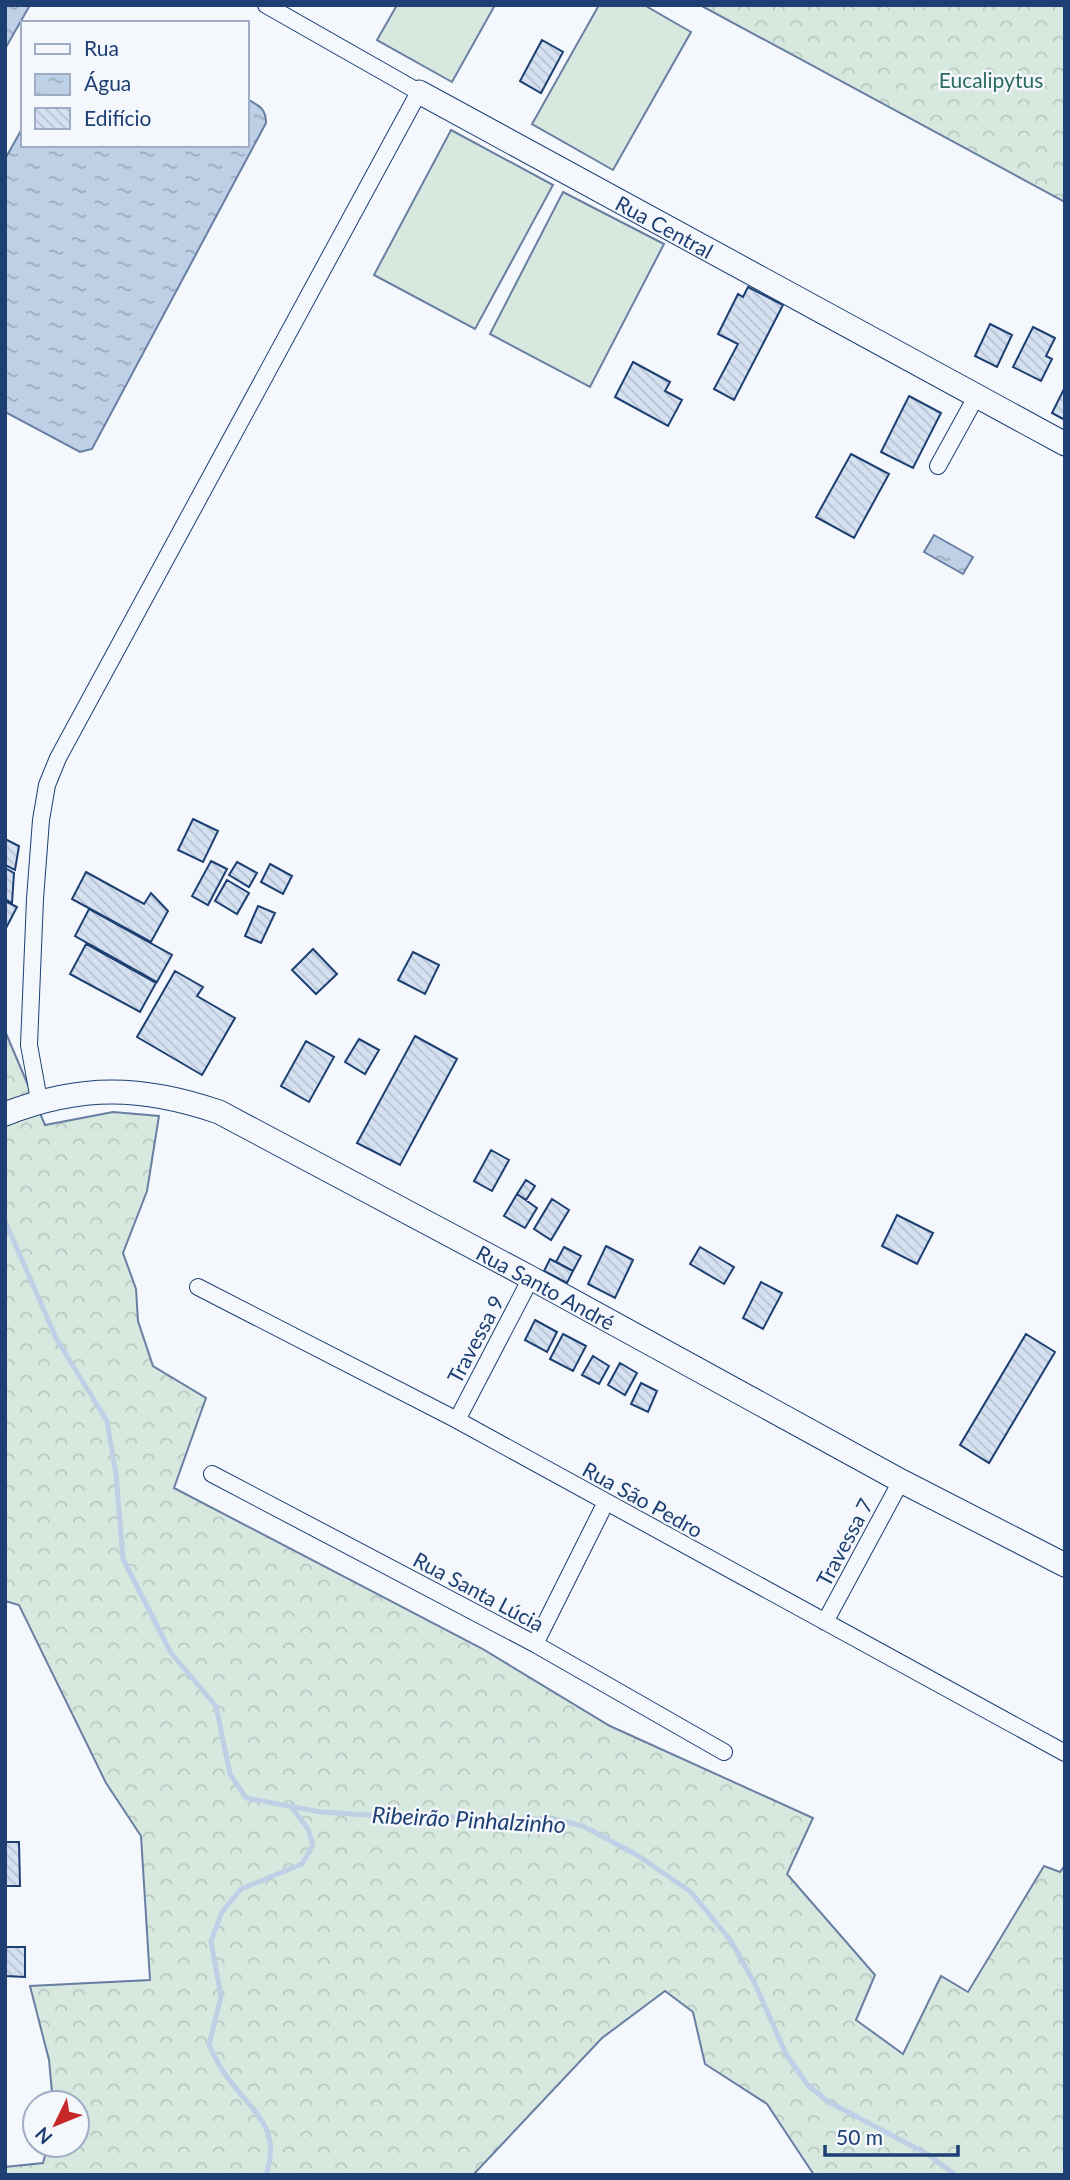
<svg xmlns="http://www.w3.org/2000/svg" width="1070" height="2180" font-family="Lato,sans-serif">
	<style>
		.forest { fill: url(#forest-crowns); stroke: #687fa3; stroke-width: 2 }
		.pitch { fill: #d7e8df; stroke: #687fa3; stroke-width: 2 }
		.water { fill: url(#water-ripples); stroke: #687fa3; stroke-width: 2 }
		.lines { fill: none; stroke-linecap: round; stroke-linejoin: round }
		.stream { stroke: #bed0e5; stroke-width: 5 }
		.building { fill: url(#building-back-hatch); stroke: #1d3f73; stroke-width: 2 }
		.street-casing { stroke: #1d3f73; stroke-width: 18 }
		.secondary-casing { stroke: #1d3f73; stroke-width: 25 }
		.street { stroke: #f4f7fb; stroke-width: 16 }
		.secondary { stroke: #f4f7fb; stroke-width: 23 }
		.labels { text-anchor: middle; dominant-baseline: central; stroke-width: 5; stroke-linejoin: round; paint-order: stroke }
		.park-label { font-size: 21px; fill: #2c6c60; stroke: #f4f7fb }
		.street-label { font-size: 21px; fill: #1d3f73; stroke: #f4f7fb }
		.water-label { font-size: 23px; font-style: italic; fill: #1d3f73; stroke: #f4f7fb }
	</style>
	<defs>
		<pattern id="forest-crowns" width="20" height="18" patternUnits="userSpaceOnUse" patternTransform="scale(1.75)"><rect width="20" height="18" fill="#d7e8df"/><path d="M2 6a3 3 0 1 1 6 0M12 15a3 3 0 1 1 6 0" fill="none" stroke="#b8c8c3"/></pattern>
		<pattern id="water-ripples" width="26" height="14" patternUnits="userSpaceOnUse" patternTransform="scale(1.75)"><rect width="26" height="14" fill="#bed0e5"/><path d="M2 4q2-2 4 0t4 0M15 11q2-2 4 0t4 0" fill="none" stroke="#9aaabe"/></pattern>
		<pattern id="building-back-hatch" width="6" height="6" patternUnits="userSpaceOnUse" patternTransform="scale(1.75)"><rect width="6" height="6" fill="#d5e0f0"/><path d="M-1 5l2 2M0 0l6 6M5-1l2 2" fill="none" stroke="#b6c1d1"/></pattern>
	</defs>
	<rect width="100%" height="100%" fill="#f4f7fb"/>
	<path class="forest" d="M 700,5 L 1065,5 L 1065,203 L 1065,202 Z
		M 5,1031 L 45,1125 L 113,1112 L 159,1116 L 147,1191 L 123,1253 L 136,1289 L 138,1321 L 153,1366 L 206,1398 L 174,1488 L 481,1648 L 610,1726 L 813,1818 L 787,1874 L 875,1975 L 856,2020 L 903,2054 L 941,1976 L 968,1992 L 1044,1866 L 1060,1872 L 1065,1865 L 1065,2175 L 814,2175 L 767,2104 L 705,2064 L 693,2012 L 665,1991 L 602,2038 L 473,2175 L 5,2175 L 5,2167 L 43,2163 L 48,2145 L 77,2145 L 77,2103 L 53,2103 L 49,2060 L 30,1986 L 150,1980 L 141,1836 L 106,1783 L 19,1605 L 5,1601 Z"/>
	<path class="pitch" d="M 397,5 L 495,5 L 452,82 L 377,40 Z
		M 599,5 L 644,5 L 691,32 L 613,170 L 532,124 Z
		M 451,130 L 553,185 L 475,329 L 374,275 Z
		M 563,192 L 664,244 L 590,387 L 490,334 Z"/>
	<path class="water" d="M 5,5 L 30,5 L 5,49 Z
		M 247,99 C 259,106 266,108 266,123 L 92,449 L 80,452 L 5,412 L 5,159 L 23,127 L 23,145 L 247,145 Z
		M 934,535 L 973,557 L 963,574 L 924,552 Z"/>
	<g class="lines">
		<path class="stream" d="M 5,1221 L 57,1340 L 107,1421 L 116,1474 L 123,1559 L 171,1653 L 216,1706 L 230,1774 L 246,1798 L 321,1812 L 382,1816 L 554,1819 L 583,1826 L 637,1855 L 691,1892 L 731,1941 L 755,1984 L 786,2054 L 807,2084 L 827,2101 L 929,2155 L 955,2175
			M 266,2175 C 283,2125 250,2111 225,2074 C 218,2065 214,2055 209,2045 L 221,1996 L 211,1941 L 222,1912 L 241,1889 L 302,1864 L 313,1845 L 308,1829 L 291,1806"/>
	</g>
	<path class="building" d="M 542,40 L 563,52 L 541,93 L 520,81 Z
		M 748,287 L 783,305 L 734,400 L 714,389 L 738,344 L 718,334 L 738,294 L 743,297 Z
		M 990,324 L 1012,335 L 997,367 L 975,356 Z
		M 1033,327 L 1055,338 L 1046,356 L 1052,359 L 1041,381 L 1013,367 Z
		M 633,362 L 670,382 L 665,391 L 682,400 L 668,426 L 615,397 Z
		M 1065,387 L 1065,420 L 1052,413 Z
		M 909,396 L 941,413 L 913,468 L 881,452 Z
		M 851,454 L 889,474 L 854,538 L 816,517 Z
		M 193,819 L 218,831 L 203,862 L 178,850 Z
		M 5,839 L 19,846 L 15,870 L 5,865 Z
		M 211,861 L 227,869 L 208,905 L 192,896 Z
		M 237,862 L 257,873 L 249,887 L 229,875 Z
		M 270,864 L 292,876 L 283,894 L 261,882 Z
		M 5,868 L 14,873 L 12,903 L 5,899 Z
		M 86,872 L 144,904 L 151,893 L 168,911 L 151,942 L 72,899 Z
		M 227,880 L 249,893 L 237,914 L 215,901 Z
		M 5,901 L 17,907 L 5,930 Z
		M 258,906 L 275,913 L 261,943 L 245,936 Z
		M 89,909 L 172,955 L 157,982 L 75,936 Z
		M 86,944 L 156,983 L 140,1012 L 70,974 Z
		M 313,949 L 337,974 L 316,994 L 292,970 Z
		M 413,952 L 439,965 L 425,994 L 398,980 Z
		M 175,971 L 203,987 L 197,996 L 235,1018 L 202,1075 L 137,1037 Z
		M 415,1036 L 457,1059 L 400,1165 L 357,1143 Z
		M 359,1039 L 379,1050 L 365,1074 L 345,1062 Z
		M 306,1041 L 334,1057 L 309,1102 L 281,1086 Z
		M 491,1150 L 509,1160 L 492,1191 L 474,1181 Z
		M 526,1180 L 535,1186 L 526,1200 L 517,1194 Z
		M 517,1194 L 537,1208 L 525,1228 L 504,1216 Z
		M 552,1199 L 569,1210 L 551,1240 L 534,1229 Z
		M 897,1215 L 933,1233 L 917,1264 L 882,1246 Z
		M 606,1246 L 633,1260 L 615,1298 L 588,1284 Z
		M 564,1247 L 581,1256 L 573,1271 L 556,1262 Z
		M 700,1247 L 734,1267 L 724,1284 L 690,1264 Z
		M 550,1259 L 573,1271 L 567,1283 L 544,1271 Z
		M 761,1282 L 782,1293 L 763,1329 L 743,1318 Z
		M 535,1320 L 557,1332 L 547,1352 L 525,1340 Z
		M 563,1334 L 586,1346 L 573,1371 L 550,1359 Z
		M 1026,1334 L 1055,1352 L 989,1463 L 960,1445 Z
		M 593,1356 L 609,1366 L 599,1384 L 582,1375 Z
		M 620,1363 L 637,1373 L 625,1395 L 608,1385 Z
		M 641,1383 L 657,1391 L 648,1412 L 631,1404 Z
		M 5,1842 L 19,1842 L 20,1886 L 6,1886 Z
		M 5,1947 L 25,1947 L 25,1977 L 5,1976 Z"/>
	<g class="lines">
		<g class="street-casing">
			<path id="street" d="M 938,466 L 976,397
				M 39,1100 L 29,1045 L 35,899 L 41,820 L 47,785 L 58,758 L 419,92 L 266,5
				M 198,1287 L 457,1420 L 1065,1753
				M 457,1420 L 531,1278
				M 212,1474 L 535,1644 L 724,1752
				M 825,1622 L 901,1481
				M 535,1644 L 606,1502"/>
		</g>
		<g class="secondary-casing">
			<g id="secondary">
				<path id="s1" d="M 419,92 L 1065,444"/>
				<path id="s2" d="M 5,1114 C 81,1084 143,1086 219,1112 L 531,1278 L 901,1481 L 1065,1565"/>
			</g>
		</g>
		<use href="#street" class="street"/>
		<use href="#secondary" class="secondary"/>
	</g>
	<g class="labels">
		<g class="park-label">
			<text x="991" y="79">Eucalipytus</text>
		</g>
		<g class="street-label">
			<text stroke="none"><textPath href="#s1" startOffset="280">Rua Central</textPath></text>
			<text stroke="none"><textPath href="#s2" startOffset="590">Rua Santo André</textPath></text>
			<text transform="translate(475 1339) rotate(-62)">Travessa 9</text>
			<text transform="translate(643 1499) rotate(29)">Rua São Pedro</text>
			<text transform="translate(844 1542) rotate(-62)">Travessa 7</text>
			<text transform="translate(479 1591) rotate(28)">Rua Santa Lúcia</text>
		</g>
		<g class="water-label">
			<text transform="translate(469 1819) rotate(3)">Ribeirão Pinhalzinho</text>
		</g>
	</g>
	<rect width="1070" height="2180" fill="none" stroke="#1d3f73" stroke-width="14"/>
	<rect x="21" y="21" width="228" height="126" fill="#f4f7fb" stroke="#9eadc5" stroke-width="2"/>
	<rect x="35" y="44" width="35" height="10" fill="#f4f7fb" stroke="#9eadc5" stroke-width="2"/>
	<text x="84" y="56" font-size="21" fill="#1d3f73">Rua</text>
	<rect x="35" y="74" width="35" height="21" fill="url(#water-ripples)" stroke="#9eadc5" stroke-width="2"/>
	<text x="84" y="91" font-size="21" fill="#1d3f73">Água</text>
	<rect x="35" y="108" width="35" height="21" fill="url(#building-back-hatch)" stroke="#9eadc5" stroke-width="2"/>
	<text x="84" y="126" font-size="21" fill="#1d3f73">Edifício</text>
	<g transform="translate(56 2124) rotate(227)"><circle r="33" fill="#f4f7fb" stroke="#9eadc5" stroke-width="2"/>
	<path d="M0-5L12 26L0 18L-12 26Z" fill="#c62828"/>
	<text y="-10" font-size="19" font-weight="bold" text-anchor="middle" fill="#1d3f73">N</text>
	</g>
	<path d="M825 2145v10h133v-10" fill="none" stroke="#1d3f73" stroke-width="3.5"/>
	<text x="836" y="2145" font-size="21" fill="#1d3f73" stroke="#f4f7fb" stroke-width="5" paint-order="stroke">50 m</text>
</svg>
